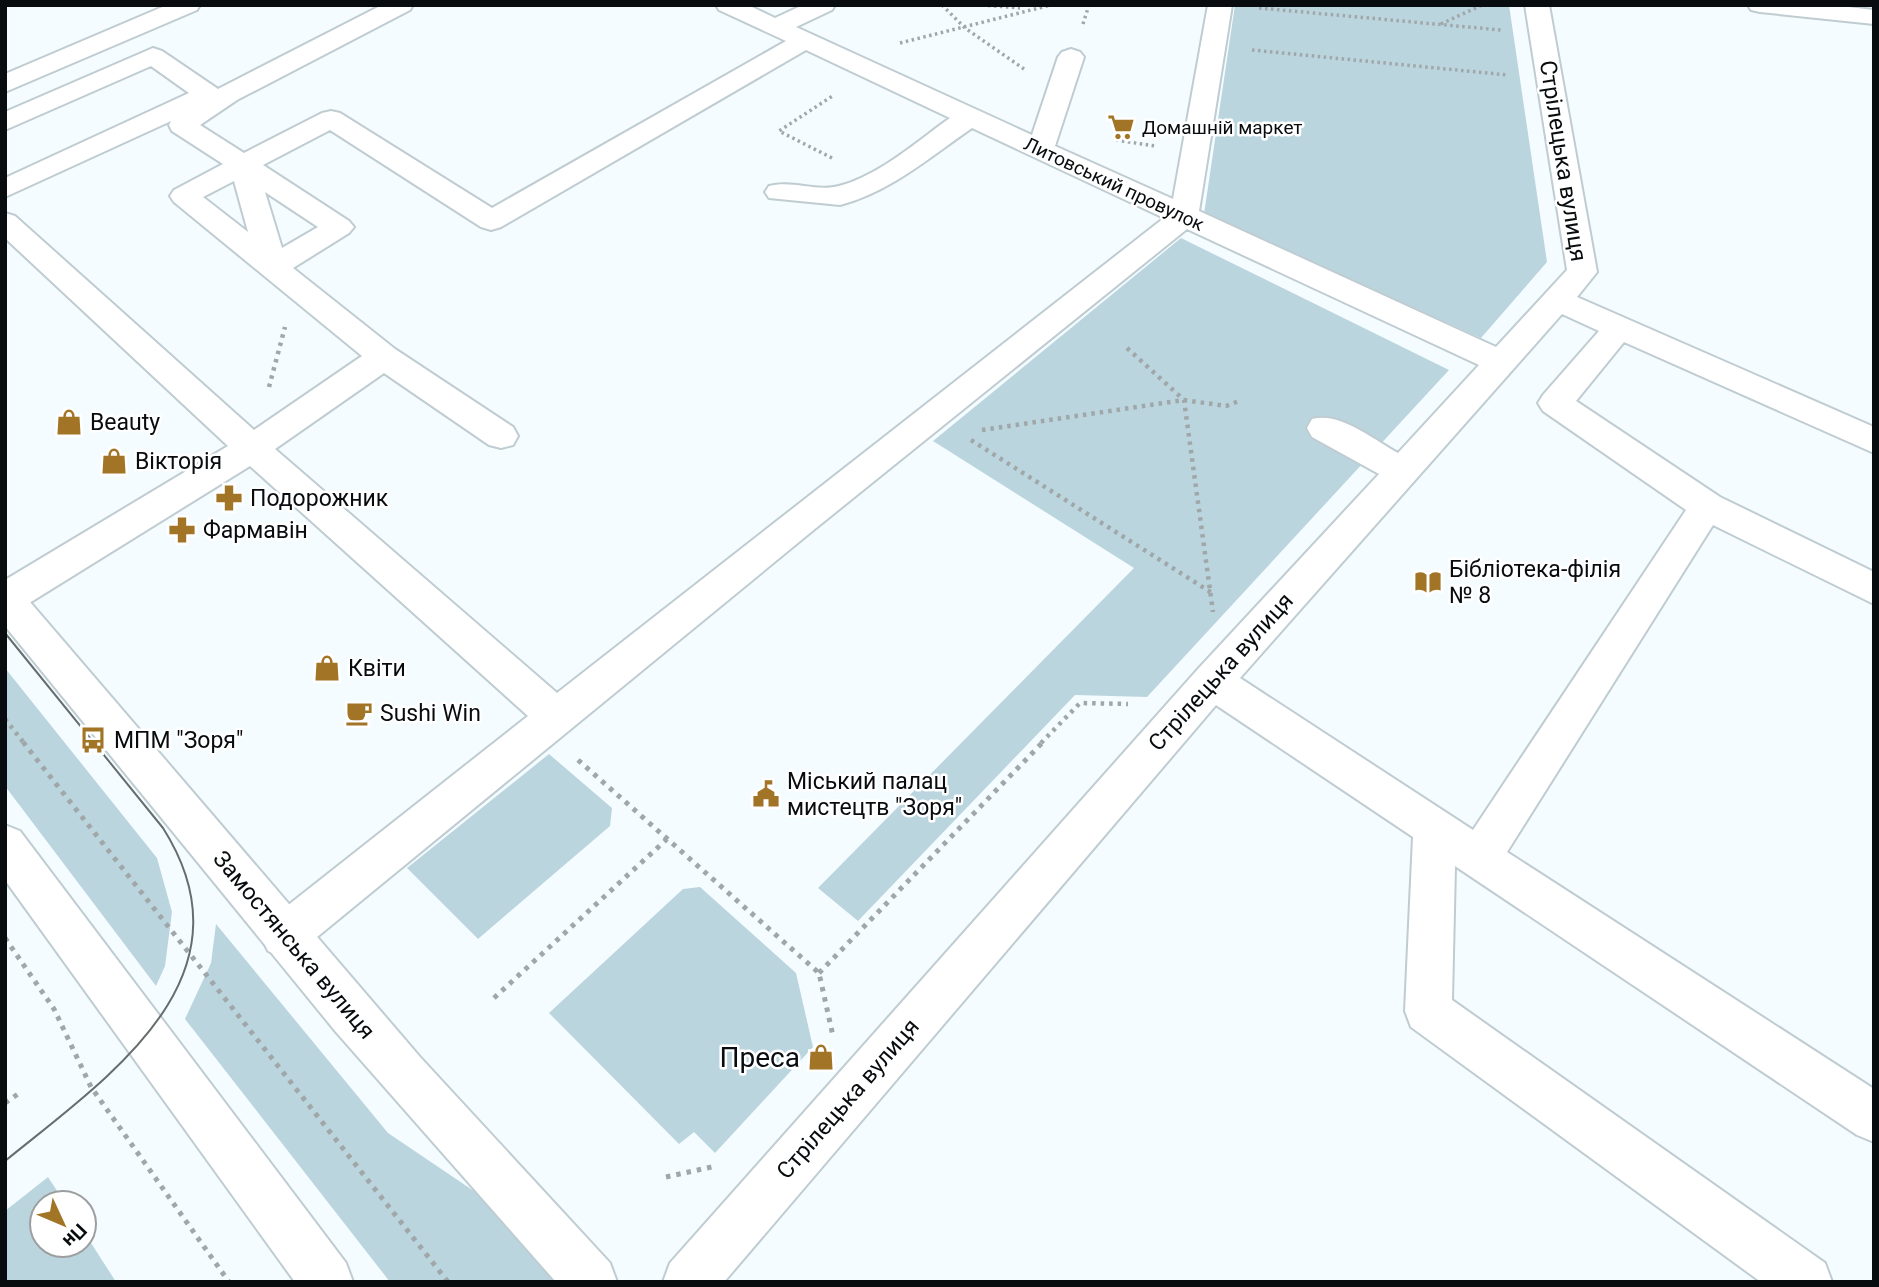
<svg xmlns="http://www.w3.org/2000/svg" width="1879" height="1287" font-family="Roboto,sans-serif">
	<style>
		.green { fill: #bbd5df }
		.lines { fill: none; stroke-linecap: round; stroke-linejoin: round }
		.minor-casing { stroke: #bfccd1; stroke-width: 4 }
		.major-casing { stroke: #bfccd1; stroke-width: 4 }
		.path-far2 { stroke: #a0a7a9; stroke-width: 3.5; stroke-dasharray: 2.5 3.5; stroke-linecap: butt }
		.path-far1 { stroke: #a0a7a9; stroke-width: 4.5; stroke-dasharray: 3.5 5; stroke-linecap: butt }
		.path { stroke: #a0a7a9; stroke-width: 5; stroke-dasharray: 4.5 6; stroke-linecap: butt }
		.minor { fill: #fff; fill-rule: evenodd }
		.major { fill: #fff; fill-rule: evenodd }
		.tram { stroke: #676d6f; stroke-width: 2 }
		.labels { text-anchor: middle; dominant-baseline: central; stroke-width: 5; stroke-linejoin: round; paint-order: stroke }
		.far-poi-label { font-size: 19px; fill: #080c0e; stroke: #fff; text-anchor: start }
		.far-street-label { font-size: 19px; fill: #080c0e; stroke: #fff }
		.street-label { font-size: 23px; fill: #080c0e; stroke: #fff }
		.poi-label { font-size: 23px; fill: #080c0e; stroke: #fff; text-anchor: start }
		.near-poi-label { font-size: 28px; fill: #080c0e; stroke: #fff; text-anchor: end }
	</style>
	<rect width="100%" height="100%" fill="#f4fcff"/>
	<path class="green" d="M 1235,5 L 1509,5 L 1547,262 L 1481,338 L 1204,214 Z
		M 1181,238 L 1449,370 L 1147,697 L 1075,695 L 858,921 L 818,888 L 1134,568 L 933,441 Z
		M 5,668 L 157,858 L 172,912 L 165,966 L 156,986 L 5,786 Z
		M 549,754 L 612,808 L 610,826 L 478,939 L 407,868 Z
		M 700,887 L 796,973 L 813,1047 L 715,1153 L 694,1132 L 679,1144 L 549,1013 L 683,889 Z
		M 216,924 L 388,1133 L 505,1212 L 568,1282 L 390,1282 L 185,1019 L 211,963 Z
		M 48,1177 L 65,1203 L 42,1203 L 42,1245 L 84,1245 L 84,1232 L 116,1282 L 5,1282 L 5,1211 Z"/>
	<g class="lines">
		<g class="minor-casing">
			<path id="minor" d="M 167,5 L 200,5 L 197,10 L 5,92 L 5,74 Z
				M 382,5 L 413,5 L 410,10 L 237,100 L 200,125 L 244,153 L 322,113 L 331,111 L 340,113 L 492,208 L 786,41 L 719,10 L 716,5 L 748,5 L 775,18 L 803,5 L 835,5 L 832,10 L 796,27 L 1032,135 L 1058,57 L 1062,52 L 1071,49 L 1080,52 L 1084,57 L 1055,146 L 1173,199 L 1208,5 L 1232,5 L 1199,211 L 1496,347 L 1567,270 L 1525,5 L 1549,5 L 1597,272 L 1577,297 L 1874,427 L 1874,453 L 1624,342 L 1576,401 L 1720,497 L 1874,572 L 1874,604 L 1713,525 L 1507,852 L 1874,1089 L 1874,1142 L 1857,1135 L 1455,866 L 1452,1000 L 1825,1263 L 1832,1282 L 1761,1282 L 1411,1027 L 1405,1011 L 1413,837 L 1216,705 L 724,1282 L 663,1282 L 670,1263 L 1198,669 L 1379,474 L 1312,437 L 1307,428 L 1312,419 C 1340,411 1374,440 1398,453 L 1479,365 L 1187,229 L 816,528 L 300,951 L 284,958 L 268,951 L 261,936 L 268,921 L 528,716 L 250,466 L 18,610 L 5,614 L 5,580 L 228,446 L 5,238 L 5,213 L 15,216 L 254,430 L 362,356 L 174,202 L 170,196 L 174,190 L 223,164 L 172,131 L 169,125 L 171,121 L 5,197 L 5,178 L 189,93 L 151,66 L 5,130 L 5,112 L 153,48 L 162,51 L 218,89 ZM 806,50 L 950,118 C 916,142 880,175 839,186 C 817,192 792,180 769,186 L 765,192 L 769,198 L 840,205 C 890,192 930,157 972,128 L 1164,218 L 557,693 L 275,449 L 384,373 L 489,445 L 501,448 L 513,445 L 518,436 L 513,427 L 395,349 L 293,268 L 349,233 L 354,227 L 349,221 L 263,165 L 330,130 L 481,227 L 491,230 L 501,227 ZM 234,181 L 248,232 L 203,197 ZM 265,192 L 318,227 L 282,248 ZM 1562,314 L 1599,331 L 1543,395 L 1538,403 L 1543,411 L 1686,510 L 1473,830 L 1240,678 Z
				M 1748,5 L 1832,5 L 1874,10 L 1874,24 L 1760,12 L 1751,10 Z"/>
		</g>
		<g class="major-casing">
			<path id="major" d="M 5,584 L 18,588 L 420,1057 L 610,1263 L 617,1282 L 556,1282 L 336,1032 L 5,626 Z
				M 5,825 L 20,831 L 346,1263 L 353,1282 L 295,1282 L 5,880 Z"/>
		</g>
		<path class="path-far2" d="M 942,5 L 965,28 L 1024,69
			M 982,5 L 1020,8
			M 1259,8 L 1501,30
			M 1083,24 L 1089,5
			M 1441,24 L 1482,5
			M 900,43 L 1051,5
			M 1252,50 L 1508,75
			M 1116,140 L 1155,146
			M 832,158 L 779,131 L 834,95"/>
		<path class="path-far1" d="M 1127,348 L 1184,400 L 1213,612
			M 269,387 L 285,327
			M 982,430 L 1184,400 L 1226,406 L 1239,401
			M 971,440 L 1212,593
			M 5,719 L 24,743
			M 1041,743 L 1080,703 L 1128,704"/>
		<path class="path" d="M 23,742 L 448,1282
			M 578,760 L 819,973 L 833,1036
			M 5,938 L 54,1009 L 91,1087 L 229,1282
			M 819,973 L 1043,742
			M 494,998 L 667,839
			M 5,1103 L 18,1094
			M 666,1177 L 716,1166"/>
		<use href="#minor" class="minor"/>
		<use href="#major" class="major"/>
		<path class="tram" d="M 5,633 L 163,828 C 258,978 108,1077 5,1161"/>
	</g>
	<defs>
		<g id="supermarket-bare" transform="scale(2.1)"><path d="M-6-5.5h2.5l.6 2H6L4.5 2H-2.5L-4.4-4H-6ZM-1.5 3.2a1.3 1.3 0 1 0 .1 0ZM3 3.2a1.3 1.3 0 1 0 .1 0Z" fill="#a27526" stroke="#fff" stroke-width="2.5" paint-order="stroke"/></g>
		<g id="shop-bare" transform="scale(2.1)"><path d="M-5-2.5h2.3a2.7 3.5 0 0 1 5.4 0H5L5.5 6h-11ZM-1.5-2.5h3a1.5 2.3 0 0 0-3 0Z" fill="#a27526" stroke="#fff" stroke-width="2.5" paint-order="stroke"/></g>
		<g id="pharmacy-bare" transform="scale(2.1)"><path d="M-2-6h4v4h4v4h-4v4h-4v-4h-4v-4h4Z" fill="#a27526" stroke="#fff" stroke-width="2.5" paint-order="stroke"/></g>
		<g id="library-bare" transform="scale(2.1)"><path d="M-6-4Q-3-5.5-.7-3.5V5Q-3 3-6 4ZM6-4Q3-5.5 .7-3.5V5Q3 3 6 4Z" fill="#a27526" stroke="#fff" stroke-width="2.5" paint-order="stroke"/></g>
		<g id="cafe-bare" transform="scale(2.1)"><path d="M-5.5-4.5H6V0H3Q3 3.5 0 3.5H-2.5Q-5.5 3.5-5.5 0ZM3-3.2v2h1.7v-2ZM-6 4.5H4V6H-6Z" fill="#a27526" stroke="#fff" stroke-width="2.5" paint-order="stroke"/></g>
		<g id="bus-bare" transform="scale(2.1)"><path d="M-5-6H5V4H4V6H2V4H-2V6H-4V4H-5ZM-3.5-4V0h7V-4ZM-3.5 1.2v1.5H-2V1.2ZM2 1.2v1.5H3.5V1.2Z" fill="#a27526" stroke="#fff" stroke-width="2.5" paint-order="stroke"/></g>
		<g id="civic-bare" transform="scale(2.1)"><path d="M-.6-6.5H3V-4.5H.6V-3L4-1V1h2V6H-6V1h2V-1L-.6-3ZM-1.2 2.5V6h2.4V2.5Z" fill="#a27526" stroke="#fff" stroke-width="2.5" paint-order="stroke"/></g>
	</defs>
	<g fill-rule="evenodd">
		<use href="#supermarket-bare" x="1121" y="127"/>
		<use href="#shop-bare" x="69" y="422"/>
		<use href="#shop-bare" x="114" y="461"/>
		<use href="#pharmacy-bare" x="229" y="498"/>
		<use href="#pharmacy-bare" x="182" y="530"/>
		<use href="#library-bare" x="1428" y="582"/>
		<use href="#shop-bare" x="327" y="668"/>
		<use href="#cafe-bare" x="359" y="713"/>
		<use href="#bus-bare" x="93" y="740"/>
		<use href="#civic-bare" x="766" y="794"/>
		<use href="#shop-bare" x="821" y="1057"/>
	</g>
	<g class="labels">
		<g class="far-poi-label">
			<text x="1142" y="127">Домашній маркет</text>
		</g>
		<g class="far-street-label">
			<text transform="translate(1114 184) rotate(25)">Литовський провулок</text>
		</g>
		<g class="street-label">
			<text transform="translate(1563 161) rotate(81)">Стрілецька вулиця</text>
			<text transform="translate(1221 672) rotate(-48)">Стрілецька вулиця</text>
			<text transform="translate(294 945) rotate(50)">Замостянська вулиця</text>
			<text transform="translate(848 1099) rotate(-49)">Стрілецька вулиця</text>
		</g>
		<g class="poi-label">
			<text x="90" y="422">Beauty</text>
			<text x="135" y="461">Вікторія</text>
			<text x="250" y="498">Подорожник</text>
			<text x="203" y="530">Фармавін</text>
			<text x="1449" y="569">Бібліотека-філія<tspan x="1449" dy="26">№ 8</tspan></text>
			<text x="348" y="668">Квіти</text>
			<text x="380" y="713">Sushi Win</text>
			<text x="114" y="740">МПМ "Зоря"</text>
			<text x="787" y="781">Міський палац<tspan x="787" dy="26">мистецтв "Зоря"</tspan></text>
		</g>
		<g class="near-poi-label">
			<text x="800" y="1057">Преса</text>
		</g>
	</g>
	<rect width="1879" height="1287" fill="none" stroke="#080c0e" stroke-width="14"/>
	<g transform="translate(63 1224) rotate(134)"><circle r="33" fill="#ffffff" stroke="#9c9e9f" stroke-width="2"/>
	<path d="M0-5L12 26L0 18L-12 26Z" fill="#a27526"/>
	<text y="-10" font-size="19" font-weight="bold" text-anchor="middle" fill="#080c0e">Пн</text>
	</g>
</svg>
